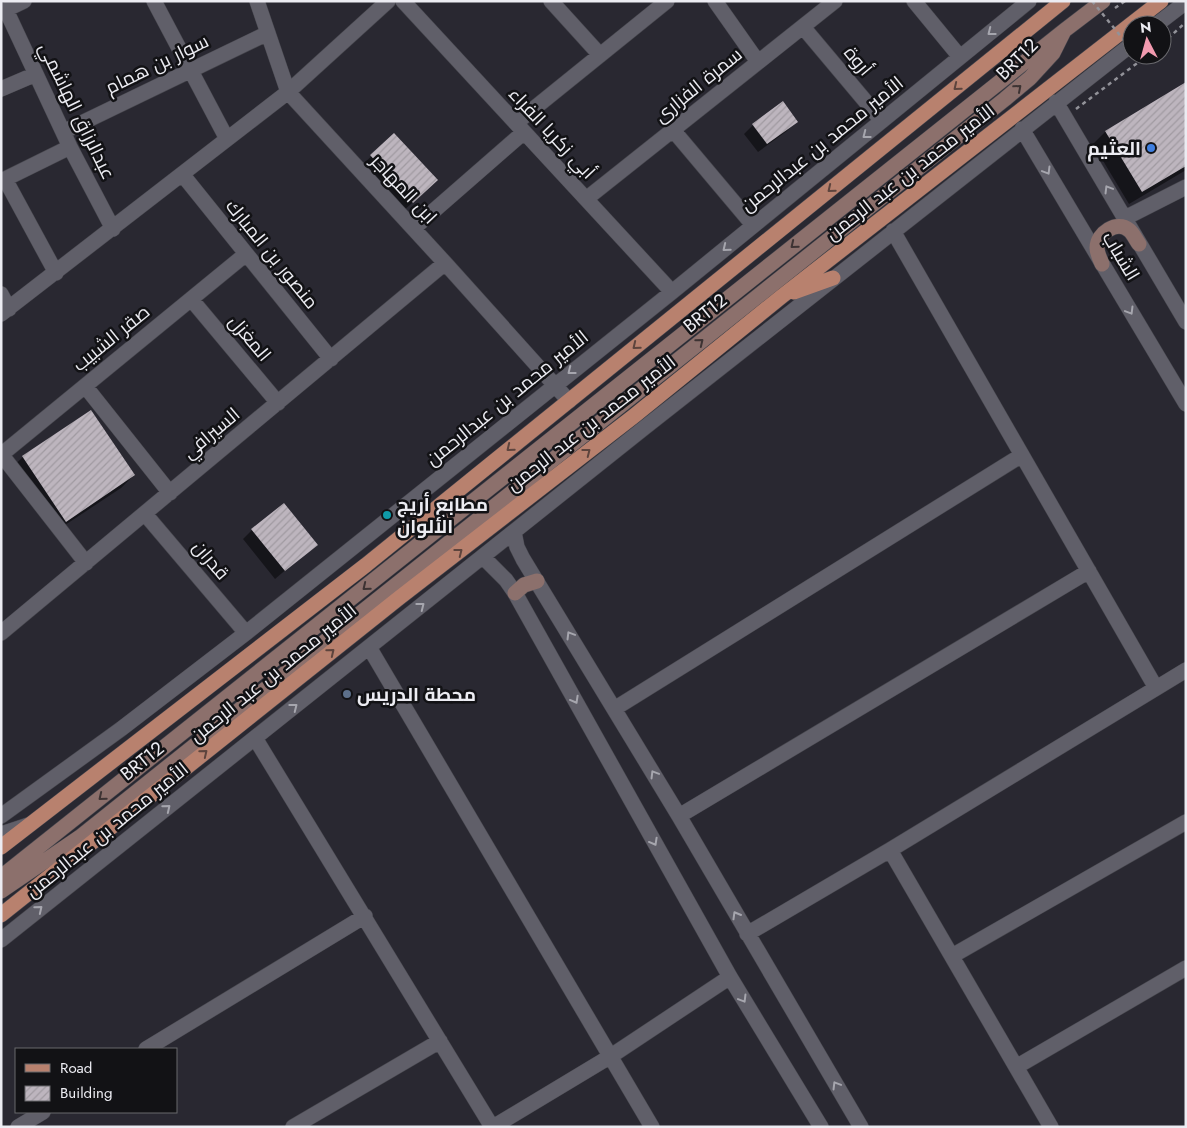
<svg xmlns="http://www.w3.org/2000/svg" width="1187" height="1128" font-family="Jost,Cairo,sans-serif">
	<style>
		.shadow { fill: #0007 }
		.building { fill: url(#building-hatch) }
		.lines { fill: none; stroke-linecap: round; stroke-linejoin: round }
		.street-casing { stroke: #46464d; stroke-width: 16 }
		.secondary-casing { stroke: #46464d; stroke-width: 16 }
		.primary-casing { stroke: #46464d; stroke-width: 16 }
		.path { stroke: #929299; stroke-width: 2.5; stroke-dasharray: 4 4; stroke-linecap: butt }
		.street { stroke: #605f69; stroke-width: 15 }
		.secondary { stroke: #8c706c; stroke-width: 15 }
		.primary { stroke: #b8816e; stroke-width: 15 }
		.path-bridge { stroke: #929299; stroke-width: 2.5; stroke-dasharray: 4 4; stroke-linecap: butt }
		.oneway { stroke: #a6a6ae }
		.oneway2 { stroke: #5d443d }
		.oneway3 { stroke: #3d3333 }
		.shop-dot { fill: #3f7fe0; stroke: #121215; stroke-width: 2 }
		.culture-dot { fill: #0f9aa8; stroke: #121215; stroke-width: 2 }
		.service-dot { fill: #5c6f8a; stroke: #121215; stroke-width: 2 }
		.labels { text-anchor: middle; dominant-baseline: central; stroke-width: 5; stroke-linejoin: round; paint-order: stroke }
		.street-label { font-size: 19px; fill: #ececf2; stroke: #121215 }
		.poi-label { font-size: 19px; font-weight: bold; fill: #ececf2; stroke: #121215; text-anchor: start }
	</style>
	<defs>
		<pattern id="building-hatch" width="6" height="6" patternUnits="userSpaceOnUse" patternTransform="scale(1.25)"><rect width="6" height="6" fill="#bdb5be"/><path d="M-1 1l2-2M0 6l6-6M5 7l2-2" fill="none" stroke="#a09aa1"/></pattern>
	</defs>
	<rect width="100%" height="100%" fill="#292831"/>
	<path class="shadow" d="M 1186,83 L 1186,170 L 1129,204 L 1093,144 L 1105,132 Z
		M 796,121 L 787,131 L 758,152 L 744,134 L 753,125 Z
		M 394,135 L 427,190 L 403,211 L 361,166 Z
		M 23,457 L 134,475 L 121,488 L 53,533 L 10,469 Z
		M 252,530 L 316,544 L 275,579 L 243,539 Z"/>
	<path class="building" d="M 1186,82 L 1186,166 L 1142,192 L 1105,131 Z
		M 783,101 L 798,122 L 767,144 L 752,124 Z
		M 394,133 L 438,180 L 413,203 L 370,155 Z
		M 91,410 L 135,475 L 66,522 L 22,456 Z
		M 284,503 L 318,545 L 285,571 L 251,529 Z"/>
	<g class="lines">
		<g class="street-casing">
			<path id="street" d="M 154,1 L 227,139
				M 257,1 L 288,92 L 445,263 L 569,401
				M 403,1 L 672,292
				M 551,1 L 600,55
				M 715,1 L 758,62
				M 914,1 L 960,57
				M 6,10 L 70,147 L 113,229
				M 1,12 L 24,1
				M 1156,25 L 1186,2
				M 803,27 L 882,121
				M 1,89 L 36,74
				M 1056,102 L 1186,322
				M 516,123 L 667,1
				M 1022,129 L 1186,404
				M 673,130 L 753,225
				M 63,132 L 268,33
				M 182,174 L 331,359
				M 5,179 L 56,273
				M 1,181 L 70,147
				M 586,199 L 835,1
				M 1125,218 L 1186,187
				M 414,228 L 524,132
				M 893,231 L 1156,688
				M 1,294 L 9,309
				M 191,299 L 278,403
				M 1,314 L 288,92 L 388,1
				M 85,386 L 170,493
				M 1,454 L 86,563
				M 2,454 L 246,254
				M 145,514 L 246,633
				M 514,532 L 517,547 L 523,559 L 679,816 L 861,1127
				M 483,557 L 506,580 L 515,593 L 730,977 L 821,1127
				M 1,633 L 445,263
				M 369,647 L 652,1127
				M 614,709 L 1022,455
				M 255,738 L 492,1127
				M 1,816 L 121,729 L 246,633 L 672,292 L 1029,1
				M 679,816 L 1089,571
				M 1,834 L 28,825
				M 890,850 L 1051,1127
				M 747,934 L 890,850 L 1186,670
				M 1,940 L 644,428 L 1132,44
				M 952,956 L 1186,822
				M 146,1049 L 365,916
				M 1016,1067 L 1186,968
				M 18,1127 L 43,1112
				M 293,1127 L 440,1041
				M 493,1127 L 611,1056 L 730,977"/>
		</g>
		<g class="secondary-casing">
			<path id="secondary" d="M 1102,264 C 1100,259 1097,253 1097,248 C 1097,233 1117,220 1129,230 C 1133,233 1136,240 1139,244
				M 515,593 L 524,585 L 537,581
				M 1,877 L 1065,30 L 1103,1
				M 1,891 L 80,837 L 1005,99 L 1030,78 L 1053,53 L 1063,33"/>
		</g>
		<g class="primary-casing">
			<path id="primary" d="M 794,292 L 833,278
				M 1,847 L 366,565 L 1063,1
				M 1,915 L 399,598 L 634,416 L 781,297 L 1161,1"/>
		</g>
		<path class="path" d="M 1115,8 L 1125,1
			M 1162,44 L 1186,22
			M 1076,109 L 1148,55"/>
		<use href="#street" class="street"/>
		<use href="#secondary" class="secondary"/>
		<use href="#primary" class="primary"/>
		<path class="path-bridge" d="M 1092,1 L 1132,50"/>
	</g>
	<defs><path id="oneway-chevron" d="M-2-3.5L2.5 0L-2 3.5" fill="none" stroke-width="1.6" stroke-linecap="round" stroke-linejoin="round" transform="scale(1.25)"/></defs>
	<g class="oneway">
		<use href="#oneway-chevron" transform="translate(991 32) rotate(142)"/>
		<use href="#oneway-chevron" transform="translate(866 135) rotate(142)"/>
		<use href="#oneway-chevron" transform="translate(1047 171) rotate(59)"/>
		<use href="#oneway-chevron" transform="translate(1108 189) rotate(-121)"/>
		<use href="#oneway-chevron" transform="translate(726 248) rotate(141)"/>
		<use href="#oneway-chevron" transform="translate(1130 311) rotate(59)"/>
		<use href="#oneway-chevron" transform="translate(571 371) rotate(142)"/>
		<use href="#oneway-chevron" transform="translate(421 606) rotate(-38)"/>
		<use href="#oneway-chevron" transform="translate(570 635) rotate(-121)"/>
		<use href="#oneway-chevron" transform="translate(575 700) rotate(61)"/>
		<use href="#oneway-chevron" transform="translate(294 707) rotate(-38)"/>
		<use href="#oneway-chevron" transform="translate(654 774) rotate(-121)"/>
		<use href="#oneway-chevron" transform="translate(167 808) rotate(-39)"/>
		<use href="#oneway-chevron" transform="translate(654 842) rotate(61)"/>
		<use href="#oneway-chevron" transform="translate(39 909) rotate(-39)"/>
		<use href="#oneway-chevron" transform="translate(736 915) rotate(-120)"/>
		<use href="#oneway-chevron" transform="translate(743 999) rotate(59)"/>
		<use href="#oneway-chevron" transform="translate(836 1085) rotate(-121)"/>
	</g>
	<g class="oneway2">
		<use href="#oneway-chevron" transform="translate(957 87) rotate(141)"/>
		<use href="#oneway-chevron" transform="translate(831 189) rotate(141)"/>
		<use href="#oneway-chevron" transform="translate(636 346) rotate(141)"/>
		<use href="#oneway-chevron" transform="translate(510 448) rotate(141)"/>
		<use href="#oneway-chevron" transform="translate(587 452) rotate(-38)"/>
		<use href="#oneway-chevron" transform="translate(459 552) rotate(-38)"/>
		<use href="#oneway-chevron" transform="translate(331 652) rotate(-39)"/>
		<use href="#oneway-chevron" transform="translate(204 753) rotate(-39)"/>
	</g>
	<g class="oneway3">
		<use href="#oneway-chevron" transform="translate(1018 88) rotate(-41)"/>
		<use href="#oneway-chevron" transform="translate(794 245) rotate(141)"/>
		<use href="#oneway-chevron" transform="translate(700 342) rotate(-39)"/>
		<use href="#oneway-chevron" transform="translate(366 587) rotate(141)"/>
		<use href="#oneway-chevron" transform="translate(102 797) rotate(141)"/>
	</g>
	<circle class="shop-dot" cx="1151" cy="148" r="5"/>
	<circle class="culture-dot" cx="387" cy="515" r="5"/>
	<circle class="service-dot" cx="347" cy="694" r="5"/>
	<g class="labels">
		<g class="street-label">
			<text transform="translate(1017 59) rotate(-45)">BRT12</text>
			<text transform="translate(858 61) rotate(50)">أروة</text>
			<text transform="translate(157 64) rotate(-26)">سوار بن همام</text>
			<text transform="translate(698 85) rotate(-39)">سمرة الفزارى</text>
			<text transform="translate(77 111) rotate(64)">عبدالرزاق الهاشمي</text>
			<text transform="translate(552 133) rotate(47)">أبي زكريا الفراء</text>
			<text transform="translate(822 144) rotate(-39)">الأمير محمد بن عبدالرحمن</text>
			<text transform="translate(910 172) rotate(-38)">الأمير محمد بن عبد الرحمن</text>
			<text transform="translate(404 189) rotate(47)">ابن المهاجر</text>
			<text transform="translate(272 254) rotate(51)">منصور بن المبارك</text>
			<text transform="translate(1121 256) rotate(59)">الشباب</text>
			<text transform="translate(705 313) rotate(-39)">BRT12</text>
			<text transform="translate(111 338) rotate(-39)">صقر الشبيب</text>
			<text transform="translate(250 338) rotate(50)">المغزل</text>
			<text transform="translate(507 398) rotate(-39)">الأمير محمد بن عبدالرحمن</text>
			<text transform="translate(591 423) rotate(-38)">الأمير محمد بن عبد الرحمن</text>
			<text transform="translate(211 433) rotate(-40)">السيرافي</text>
			<text transform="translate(211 560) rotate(50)">قدران</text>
			<text transform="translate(273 673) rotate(-39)">الأمير محمد بن عبد الرحمن</text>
			<text transform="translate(142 761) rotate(-39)">BRT12</text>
			<text transform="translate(107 830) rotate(-39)">الأمير محمد بن عبدالرحمن</text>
		</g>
		<g class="poi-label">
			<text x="1141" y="148" text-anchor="end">العثيم</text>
			<text x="397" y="504">مطابع أريج<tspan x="397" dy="22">الألوان</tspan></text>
			<text x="357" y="694">محطة الدريس</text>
		</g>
	</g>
	<rect width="1187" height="1128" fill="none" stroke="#ececf2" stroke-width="5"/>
	<rect x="15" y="1048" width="162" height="65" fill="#121215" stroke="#69696d"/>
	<rect x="25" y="1064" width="25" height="8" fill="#b8816e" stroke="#69696d"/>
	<text x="60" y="1073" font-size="15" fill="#ececf2">Road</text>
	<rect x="25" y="1086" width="25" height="15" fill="url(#building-hatch)" stroke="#69696d"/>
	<text x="60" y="1098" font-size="15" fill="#ececf2">Building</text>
	<g transform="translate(1147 40) rotate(354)"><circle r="24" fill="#121215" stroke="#69696d"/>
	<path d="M0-4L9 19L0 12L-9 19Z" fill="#f29aaf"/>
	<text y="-8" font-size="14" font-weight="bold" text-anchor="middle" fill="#ececf2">N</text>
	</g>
</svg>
